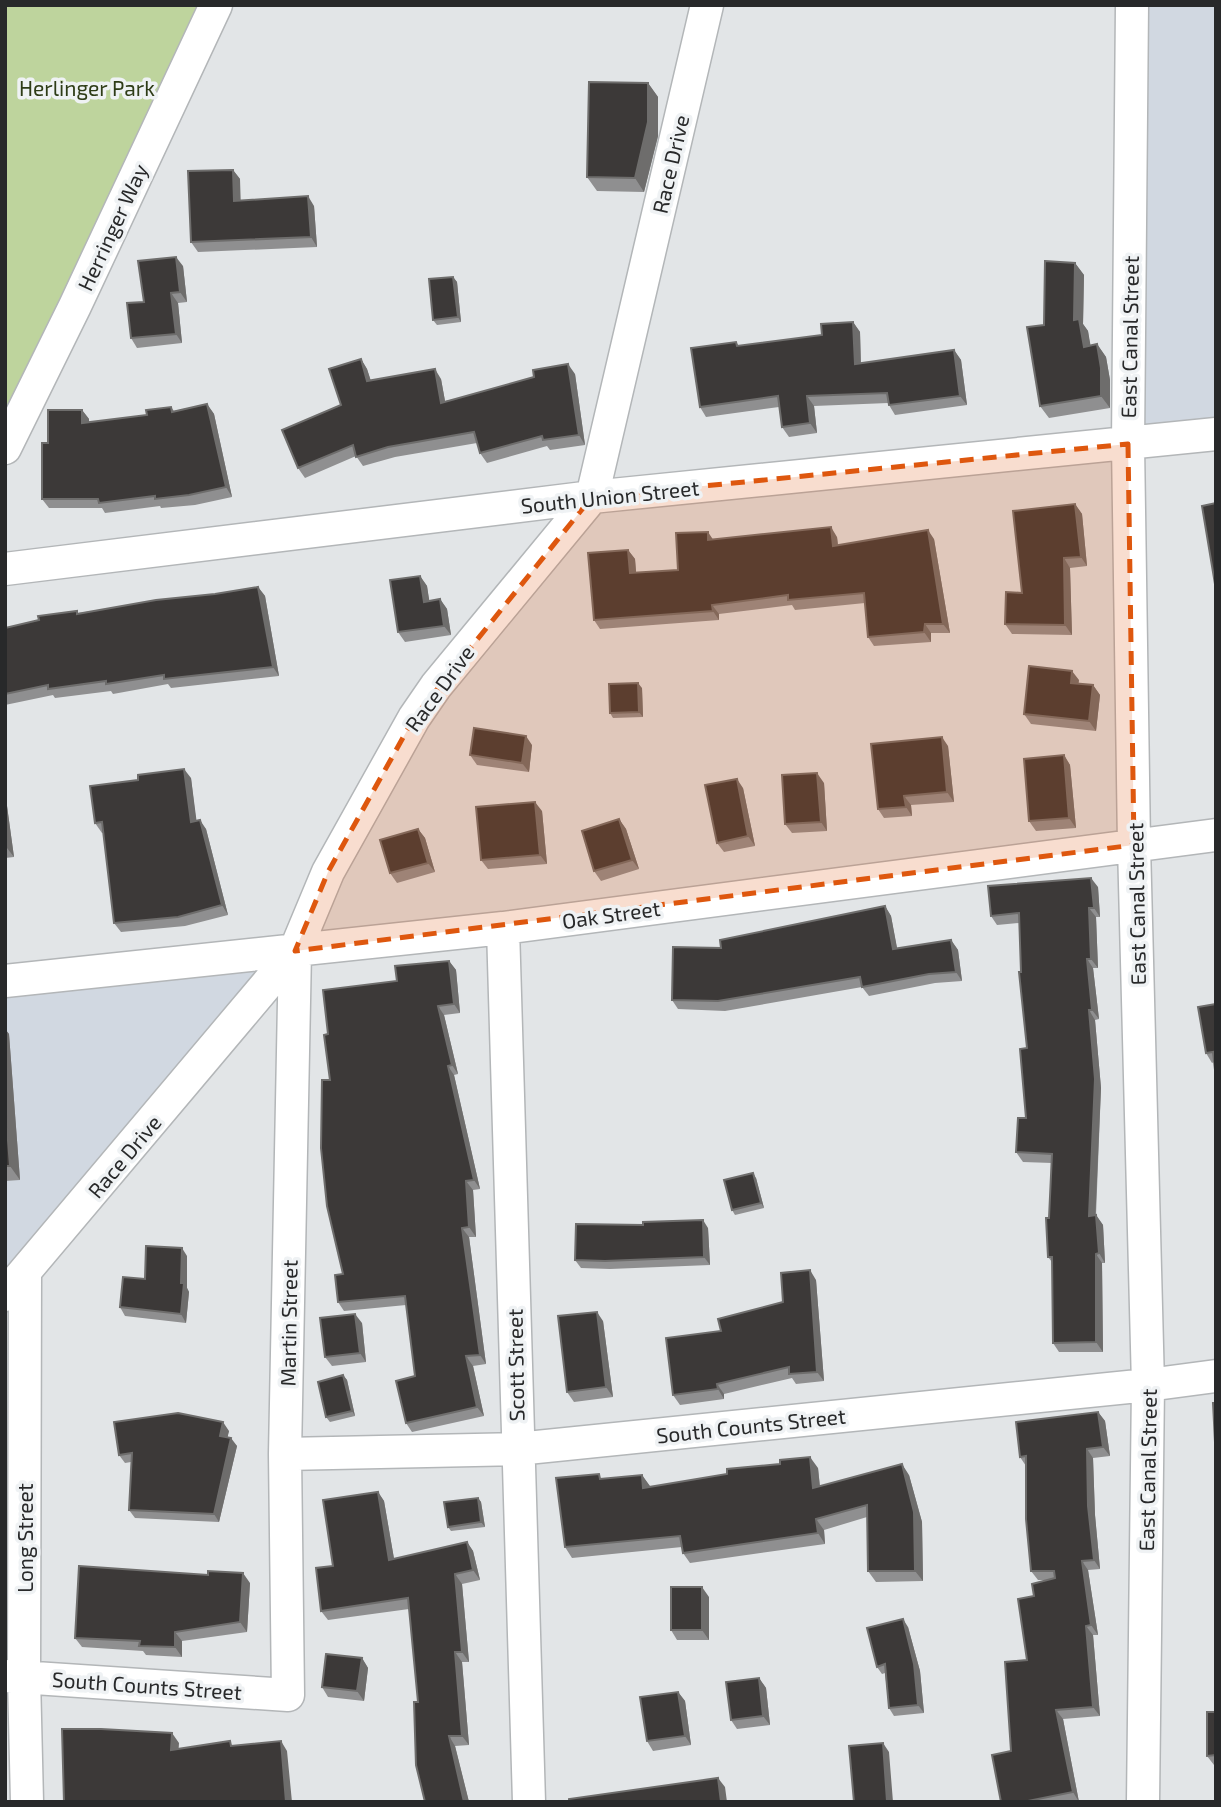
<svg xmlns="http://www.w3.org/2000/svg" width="1221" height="1807" font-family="'Exo 2',sans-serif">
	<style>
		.built { fill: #d1d8e1 }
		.green { fill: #bed49d }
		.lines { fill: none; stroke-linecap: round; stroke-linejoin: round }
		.street-casing { stroke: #b3b6b8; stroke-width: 35 }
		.street { stroke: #fff; stroke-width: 32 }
		.wall { fill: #8f8f90 }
		.shaded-wall { fill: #6e6d6c }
		.building { fill: #3c3938; stroke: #6e6d6c; stroke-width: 2 }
		.marked { fill: #de570e; fill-opacity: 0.2; stroke: #de570e; stroke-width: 5; stroke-dasharray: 14 9; stroke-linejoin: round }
		.labels { text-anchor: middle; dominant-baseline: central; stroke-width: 7; stroke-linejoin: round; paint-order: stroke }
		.park-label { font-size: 21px; fill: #2e3c17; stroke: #eff2f4 }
		.street-label { font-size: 21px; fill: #28292a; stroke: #eff2f4 }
	</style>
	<rect width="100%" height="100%" fill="#e2e5e7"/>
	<path class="built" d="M 1132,5 L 1216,5 L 1216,434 L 1128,444 Z
		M 295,951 L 5,1295 L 5,981 Z"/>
	<path class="green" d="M 5,5 L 216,5 L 5,448 Z"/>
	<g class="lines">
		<g class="street-casing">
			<path id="street" d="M 1132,5 L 1128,444 L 1134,845 L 1148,1385 L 1143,1802
				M 5,448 L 75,306 L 216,5
				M 5,569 L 592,497 L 1216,434
				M 503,928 L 529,1802
				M 5,981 L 503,928 L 1216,835
				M 25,1274 L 24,1677 L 27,1802
				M 5,1295 L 295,951 L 328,872 L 414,718 L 436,686 L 592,497 L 707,5
				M 285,1454 L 517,1449 L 1148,1385 L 1216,1376
				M 5,1676 L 288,1695 L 285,1454 L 295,951"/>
		</g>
		<use href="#street" class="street"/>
	</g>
	<path class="wall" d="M 648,83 L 658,97 L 658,136 L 644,192 L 597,191 L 587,177 Z
		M 233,170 L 240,179 L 240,201 L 314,206 L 317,247 L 198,252 L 191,242 Z
		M 1075,263 L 1084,275 L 1083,324 L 1088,331 L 1090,346 L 1097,344 L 1106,357 L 1110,380 L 1110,408 L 1049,418 L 1040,406 L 1044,325 Z
		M 183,266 L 187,302 L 178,303 L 182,343 L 137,348 L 131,338 L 144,302 Z
		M 453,277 L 457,282 L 461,322 L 437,325 L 433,320 Z
		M 853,322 L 860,332 L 861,363 L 954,350 L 961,360 L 967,405 L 895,415 L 889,405 L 888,403 L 814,406 L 817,433 L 789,437 L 782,427 L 779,407 L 706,417 L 700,407 L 736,342 L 739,346 L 822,335 Z
		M 361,359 L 367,369 L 371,381 L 441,379 L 445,401 L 575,374 L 585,445 L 550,450 L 547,446 L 487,463 L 480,453 L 477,443 L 395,457 L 363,466 L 356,456 L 305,478 L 298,468 L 341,405 Z
		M 207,404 L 214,414 L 232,497 L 195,505 L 161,508 L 160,506 L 105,513 L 102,508 L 49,508 L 42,499 L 48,443 L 82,410 L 89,419 L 89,422 L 147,415 L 171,407 L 174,411 Z
		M 1075,504 L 1082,514 L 1087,566 L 1070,568 L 1072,635 L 1012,634 L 1005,624 L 1022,593 Z
		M 837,537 L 838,545 L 934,539 L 950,633 L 931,633 L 931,642 L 874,646 L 868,637 L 865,603 L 795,610 L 792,605 L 719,614 L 719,620 L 600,629 L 594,620 L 628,550 L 635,559 L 636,573 L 678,570 L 714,540 Z
		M 420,576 L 427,586 L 429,601 L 440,599 L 447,609 L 451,635 L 405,642 L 398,632 Z
		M 258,587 L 265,596 L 279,676 L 171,688 L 168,684 L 113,694 L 111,691 L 55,698 L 53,695 L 5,705 L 5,628 L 77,611 L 78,613 L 215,594 Z
		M 1079,680 L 1078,684 L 1093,685 L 1100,695 L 1096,731 L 1031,724 L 1024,714 Z
		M 642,688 L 643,717 L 613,718 L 610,713 Z
		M 532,745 L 529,772 L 477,765 L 470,755 Z
		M 948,746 L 954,802 L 911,805 L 912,816 L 884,818 L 878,809 Z
		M 1064,755 L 1070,765 L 1076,828 L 1036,831 L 1029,821 Z
		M 191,778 L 196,821 L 206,829 L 228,915 L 185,926 L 121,932 L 114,923 L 103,833 L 102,833 L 95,823 Z
		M 824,783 L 827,831 L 792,833 L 785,824 Z
		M 743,788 L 755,846 L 724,852 L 717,843 Z
		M 5,804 L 7,806 L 14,857 L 5,858 Z
		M 542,811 L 547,864 L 488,869 L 481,860 Z
		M 619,819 L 626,829 L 639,869 L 601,881 L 594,871 Z
		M 418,829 L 425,838 L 435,872 L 397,883 L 390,873 Z
		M 1098,887 L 1100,917 L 1096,917 L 1098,968 L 1093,968 L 1099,1019 L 1095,1020 L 1101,1088 L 1096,1215 L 1103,1225 L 1105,1263 L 1102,1263 L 1103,1352 L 1059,1352 L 1053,1343 L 1052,1262 L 1048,1257 L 1052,1163 L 1023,1162 L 1016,1152 L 1026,1118 L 1027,1048 L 1019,923 L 997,925 L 991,916 Z
		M 885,906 L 891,916 L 897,949 L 951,940 L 958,950 L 962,981 L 935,983 L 869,996 L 862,987 L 725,1011 L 678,1009 L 672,1000 L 721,948 Z
		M 449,961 L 456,970 L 460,1013 L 444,1015 L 458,1074 L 454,1075 L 480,1189 L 473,1190 L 476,1237 L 469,1237 L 486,1364 L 473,1366 L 484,1416 L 412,1432 L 406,1423 L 415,1376 L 406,1305 L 344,1311 L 338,1302 L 343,1274 L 330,1080 L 328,1034 L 397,981 Z
		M 1216,1004 L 1214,1062 L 1212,1063 L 1206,1053 Z
		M 5,1029 L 9,1034 L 20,1180 L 5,1181 Z
		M 756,1178 L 764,1208 L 735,1215 L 732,1210 Z
		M 708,1228 L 710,1265 L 610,1269 L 581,1268 L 575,1260 Z
		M 187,1256 L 187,1288 L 189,1292 L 186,1323 L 125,1316 L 120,1307 L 145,1279 Z
		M 816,1280 L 824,1381 L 796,1384 L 792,1378 L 724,1394 L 724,1399 L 680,1405 L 673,1395 L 721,1331 L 783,1302 Z
		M 603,1321 L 613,1397 L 574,1402 L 567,1392 Z
		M 362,1323 L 366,1362 L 332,1366 L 325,1357 Z
		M 343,1375 L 347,1380 L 355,1416 L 330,1422 L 326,1417 Z
		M 1098,1412 L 1105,1421 L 1110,1456 L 1093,1458 L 1095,1515 L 1100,1569 L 1088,1570 L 1098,1635 L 1093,1635 L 1100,1716 L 1063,1719 L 1079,1802 L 1001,1802 L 1011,1751 L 1027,1660 L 1034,1596 L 1048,1580 L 1038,1580 L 1031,1571 L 1026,1466 L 1020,1457 Z
		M 229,1431 L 227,1437 L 237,1446 L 219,1522 L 135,1518 L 129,1510 L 131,1462 L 125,1463 L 119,1455 Z
		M 818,1468 L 820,1486 L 909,1475 L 922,1522 L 923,1581 L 876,1582 L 868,1571 L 867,1517 L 824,1530 L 825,1544 L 690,1563 L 683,1553 L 682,1547 L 572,1558 L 565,1547 L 603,1479 L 642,1475 L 650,1487 Z
		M 378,1492 L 384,1501 L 394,1559 L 467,1542 L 473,1551 L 480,1580 L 462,1584 L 469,1662 L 462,1662 L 469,1745 L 455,1746 L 469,1802 L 425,1802 L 418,1702 L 409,1609 L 328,1620 L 321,1611 L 333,1566 Z
		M 478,1498 L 481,1502 L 485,1527 L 451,1531 L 448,1527 Z
		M 250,1583 L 247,1632 L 182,1641 L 182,1657 L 146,1655 L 143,1651 L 82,1647 L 75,1638 Z
		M 709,1597 L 709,1640 L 677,1640 L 671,1630 Z
		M 908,1627 L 920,1671 L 924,1713 L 894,1716 L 889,1708 L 885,1673 L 882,1674 L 877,1667 Z
		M 362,1658 L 368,1668 L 364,1701 L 328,1697 L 322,1687 Z
		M 759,1678 L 766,1688 L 770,1725 L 737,1729 L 731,1720 Z
		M 678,1692 L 685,1701 L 691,1745 L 653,1751 L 647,1741 Z
		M 1216,1712 L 1216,1765 L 1214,1765 L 1207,1756 Z"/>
	<path class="shaded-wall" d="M 648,83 L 658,97 L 658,136 L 644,192 L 635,178 Z
		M 233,170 L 240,179 L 241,211 L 234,201 Z
		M 308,196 L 314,206 L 317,247 L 311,237 Z
		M 176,257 L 183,266 L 187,302 L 180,292 Z
		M 1075,263 L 1084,275 L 1083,324 L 1088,331 L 1093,359 L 1084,347 L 1074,320 Z
		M 453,277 L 457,282 L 461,322 L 458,317 Z
		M 171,293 L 178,303 L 182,343 L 176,334 Z
		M 853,322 L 860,332 L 861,373 L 855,364 Z
		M 1097,344 L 1106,357 L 1110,380 L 1110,408 L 1101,396 Z
		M 954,350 L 961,360 L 967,405 L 960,396 Z
		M 361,359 L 367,369 L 374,391 L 367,381 Z
		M 568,364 L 575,374 L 585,445 L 579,435 Z
		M 435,369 L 441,379 L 447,412 L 441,403 Z
		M 807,396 L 814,406 L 817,433 L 810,423 Z
		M 207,404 L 214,414 L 232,497 L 226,487 Z
		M 82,410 L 89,419 L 89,432 L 82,423 Z
		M 1075,504 L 1082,514 L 1087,566 L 1081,557 Z
		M 831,527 L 837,537 L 839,555 L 833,546 Z
		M 928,530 L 934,539 L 950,633 L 943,624 Z
		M 708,532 L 714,541 L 708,540 Z
		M 628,550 L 635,559 L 637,583 L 630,573 Z
		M 1064,558 L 1070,568 L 1072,635 L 1065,625 Z
		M 420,576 L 427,586 L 431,611 L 424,602 Z
		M 258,587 L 265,596 L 279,676 L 273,667 Z
		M 440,599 L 447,609 L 451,635 L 444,626 Z
		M 712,605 L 719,614 L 719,620 L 713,611 Z
		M 925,624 L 931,633 L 931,642 L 924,632 Z
		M 1072,671 L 1079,680 L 1077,692 L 1071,683 Z
		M 638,683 L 642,688 L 643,717 L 639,712 Z
		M 1093,685 L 1100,695 L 1096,731 L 1089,721 Z
		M 526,736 L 532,745 L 529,772 L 522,763 Z
		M 942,737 L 948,746 L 954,802 L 947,792 Z
		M 1064,755 L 1070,765 L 1076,828 L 1069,818 Z
		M 184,769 L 191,778 L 198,832 L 191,822 Z
		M 817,773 L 824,783 L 827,831 L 821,822 Z
		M 737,779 L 743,788 L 755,846 L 748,836 Z
		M 904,796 L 911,805 L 912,816 L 906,807 Z
		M 535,802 L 542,811 L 547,864 L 540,855 Z
		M 5,804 L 7,806 L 14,857 L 7,848 L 5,834 Z
		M 619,819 L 626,829 L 639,869 L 632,860 Z
		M 200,820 L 206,829 L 228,915 L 222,905 Z
		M 418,829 L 425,838 L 435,872 L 428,863 Z
		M 1091,878 L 1098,887 L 1100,917 L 1094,908 Z
		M 885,906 L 891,916 L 899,958 L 893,949 Z
		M 1089,908 L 1096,917 L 1098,968 L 1091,959 Z
		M 951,940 L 958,950 L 962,981 L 956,972 Z
		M 1087,959 L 1093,968 L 1099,1019 L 1092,1010 Z
		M 449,961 L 456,970 L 460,1013 L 454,1004 Z
		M 438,1006 L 444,1015 L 458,1074 L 452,1065 Z
		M 1089,1010 L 1095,1020 L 1101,1088 L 1095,1225 L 1089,1216 Z
		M 5,1029 L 9,1034 L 20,1180 L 10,1166 L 5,1102 Z
		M 448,1066 L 454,1075 L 480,1189 L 474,1180 Z
		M 753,1173 L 756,1178 L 764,1208 L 761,1203 Z
		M 466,1181 L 473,1190 L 476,1237 L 469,1227 Z
		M 1096,1215 L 1103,1225 L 1105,1263 L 1099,1253 Z
		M 703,1220 L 708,1228 L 710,1265 L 704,1257 Z
		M 462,1228 L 469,1237 L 486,1364 L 480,1355 Z
		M 182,1248 L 187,1256 L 187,1288 L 189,1292 L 186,1323 L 181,1314 Z
		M 1096,1254 L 1102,1263 L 1103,1352 L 1096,1342 Z
		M 810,1270 L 816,1280 L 824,1381 L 817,1372 Z
		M 597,1312 L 603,1321 L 613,1397 L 606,1387 Z
		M 355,1314 L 362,1323 L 366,1362 L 360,1353 Z
		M 466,1356 L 473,1366 L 484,1416 L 477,1407 Z
		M 343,1375 L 347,1380 L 355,1416 L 352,1411 Z
		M 717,1384 L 724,1394 L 724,1399 L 718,1389 Z
		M 1098,1412 L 1105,1421 L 1110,1456 L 1103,1447 Z
		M 223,1422 L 229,1431 L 226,1444 L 220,1436 Z
		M 231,1438 L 237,1446 L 219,1522 L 214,1514 Z
		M 1087,1449 L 1093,1458 L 1095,1515 L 1100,1569 L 1094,1560 L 1088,1506 Z
		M 810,1457 L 818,1468 L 821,1499 L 813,1488 Z
		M 902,1464 L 909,1475 L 922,1522 L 923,1581 L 915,1571 Z
		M 642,1475 L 650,1486 L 651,1499 L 643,1488 Z
		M 378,1492 L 384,1501 L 396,1570 L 389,1560 Z
		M 478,1498 L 481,1502 L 485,1527 L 481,1522 Z
		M 816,1519 L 824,1530 L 825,1544 L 818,1533 Z
		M 467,1542 L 473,1551 L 480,1580 L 473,1570 Z
		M 1082,1561 L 1088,1570 L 1098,1635 L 1091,1625 Z
		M 243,1573 L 250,1583 L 247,1632 L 240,1622 Z
		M 455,1574 L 462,1584 L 469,1662 L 462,1652 Z
		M 702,1587 L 709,1597 L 709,1640 L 702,1630 Z
		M 903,1619 L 908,1627 L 920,1671 L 924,1713 L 918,1705 Z
		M 1086,1626 L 1093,1635 L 1100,1716 L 1093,1707 Z
		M 175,1632 L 182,1641 L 182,1657 L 175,1647 Z
		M 455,1652 L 462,1662 L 469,1745 L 462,1736 Z
		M 362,1658 L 368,1668 L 364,1701 L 357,1691 Z
		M 759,1678 L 766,1688 L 770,1725 L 763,1716 Z
		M 678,1692 L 685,1701 L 691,1745 L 685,1736 Z
		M 1056,1710 L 1063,1719 L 1079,1802 L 1073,1792 Z
		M 172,1733 L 179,1743 L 178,1759 L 171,1750 Z
		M 449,1736 L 455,1746 L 469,1802 L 464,1802 Z
		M 281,1741 L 287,1751 L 292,1802 L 286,1802 Z
		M 883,1743 L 889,1752 L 893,1802 L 888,1802 L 887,1801 Z
		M 718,1778 L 725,1787 L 727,1802 L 721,1802 Z"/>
	<path class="building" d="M 589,82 L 648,83 L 648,122 L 635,178 L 587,177 Z
		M 233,170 L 234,201 L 308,196 L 311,237 L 191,242 L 188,171 Z
		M 176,257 L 180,292 L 171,293 L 176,334 L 131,338 L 127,303 L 144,302 L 138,261 Z
		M 1045,261 L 1075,263 L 1074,320 L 1079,319 L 1084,347 L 1097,344 L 1101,368 L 1101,396 L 1040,406 L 1027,327 L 1044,325 Z
		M 453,277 L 458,317 L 433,320 L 429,279 Z
		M 853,322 L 855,364 L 954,350 L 960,396 L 889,405 L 887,393 L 807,396 L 810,423 L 782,427 L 778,396 L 700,407 L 691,348 L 736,342 L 737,346 L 822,335 L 821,324 Z
		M 361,359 L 367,381 L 435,369 L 441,403 L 534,377 L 533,370 L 568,364 L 579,435 L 543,440 L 542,436 L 480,453 L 474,432 L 388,447 L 356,457 L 353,445 L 298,468 L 282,430 L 341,405 L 329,369 Z
		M 207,404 L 226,487 L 189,495 L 155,499 L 155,496 L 99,503 L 98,499 L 42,499 L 42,443 L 48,443 L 48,410 L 82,410 L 82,423 L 147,415 L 146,410 L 171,407 L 172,412 Z
		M 1216,503 L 1216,629 L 1215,629 L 1215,584 L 1202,506 Z
		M 1075,504 L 1081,557 L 1064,558 L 1065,625 L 1005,624 L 1006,592 L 1022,593 L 1013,511 Z
		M 831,527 L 833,546 L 928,530 L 943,624 L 925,624 L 924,632 L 868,637 L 864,593 L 788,600 L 788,595 L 712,605 L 713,611 L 594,620 L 588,553 L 628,550 L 630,573 L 678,570 L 676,533 L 708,532 L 708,540 Z
		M 420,576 L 424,602 L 440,599 L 444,626 L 398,632 L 390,580 Z
		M 258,587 L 273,667 L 164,679 L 164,675 L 106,684 L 106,681 L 48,689 L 48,685 L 5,694 L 5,628 L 39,620 L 38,616 L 77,611 L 77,614 L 156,600 L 215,594 Z
		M 1029,666 L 1072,671 L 1071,683 L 1093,685 L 1089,721 L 1024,714 Z
		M 638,683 L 639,712 L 610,713 L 609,684 Z
		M 474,728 L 526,736 L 522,763 L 470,755 Z
		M 942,737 L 947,792 L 904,796 L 906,807 L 878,809 L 871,744 Z
		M 1064,755 L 1069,818 L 1029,821 L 1024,759 Z
		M 184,769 L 191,822 L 200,820 L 222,905 L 178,917 L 114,923 L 102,822 L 95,823 L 90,786 L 138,780 L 138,775 Z
		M 817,773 L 821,822 L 785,824 L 782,775 Z
		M 737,779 L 748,836 L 717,843 L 705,785 Z
		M 535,802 L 540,855 L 481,860 L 476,807 Z
		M 619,819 L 632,860 L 594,871 L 582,831 Z
		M 418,829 L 428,863 L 390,873 L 380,840 Z
		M 1091,878 L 1094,908 L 1089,908 L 1091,959 L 1087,959 L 1092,1010 L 1089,1010 L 1095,1079 L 1089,1216 L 1096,1215 L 1099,1253 L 1096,1254 L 1096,1342 L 1053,1343 L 1052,1257 L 1048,1257 L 1046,1218 L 1049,1218 L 1052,1154 L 1016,1152 L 1018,1118 L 1026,1118 L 1020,1049 L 1027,1048 L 1019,972 L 1021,972 L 1019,913 L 991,916 L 988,886 Z
		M 885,906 L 893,949 L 951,940 L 956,972 L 929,974 L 862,987 L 860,977 L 718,1001 L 672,1000 L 673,947 L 721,948 L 720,940 Z
		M 449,961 L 454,1004 L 438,1006 L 452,1065 L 448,1066 L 474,1180 L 466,1181 L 469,1227 L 462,1228 L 480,1355 L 466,1356 L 477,1407 L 406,1423 L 396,1381 L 415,1376 L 405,1296 L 338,1302 L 335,1275 L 343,1274 L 327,1206 L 321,1148 L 322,1080 L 330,1080 L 324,1035 L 328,1034 L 323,990 L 397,981 L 395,966 Z
		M 1216,1004 L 1216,1079 L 1213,1052 L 1206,1053 L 1198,1007 Z
		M 5,1102 L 10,1166 L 5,1166 Z
		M 753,1173 L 761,1203 L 732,1210 L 724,1180 Z
		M 703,1220 L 704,1257 L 605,1261 L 575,1260 L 576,1224 L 643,1225 L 643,1222 Z
		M 146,1246 L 182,1248 L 181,1283 L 184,1283 L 181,1314 L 120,1307 L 123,1277 L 145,1279 Z
		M 810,1270 L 817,1372 L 789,1374 L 789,1367 L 717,1384 L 718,1389 L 673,1395 L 666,1338 L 721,1331 L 718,1319 L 783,1302 L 781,1273 Z
		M 597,1312 L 606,1387 L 567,1392 L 558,1316 Z
		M 355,1314 L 360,1353 L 325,1357 L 320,1318 Z
		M 343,1375 L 352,1411 L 326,1417 L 318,1382 Z
		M 1213,1403 L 1216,1403 L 1216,1441 L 1215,1442 Z
		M 1098,1412 L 1103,1447 L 1087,1449 L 1088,1506 L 1094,1560 L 1082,1561 L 1091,1625 L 1086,1626 L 1093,1707 L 1056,1710 L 1073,1792 L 1023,1802 L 1001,1802 L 992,1755 L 1011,1751 L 1005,1662 L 1027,1660 L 1018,1599 L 1034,1596 L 1032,1584 L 1055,1578 L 1054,1571 L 1031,1571 L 1026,1519 L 1026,1456 L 1020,1457 L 1016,1422 Z
		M 178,1413 L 223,1422 L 220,1436 L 231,1438 L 214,1514 L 129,1510 L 132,1453 L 119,1455 L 114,1422 Z
		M 810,1457 L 813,1488 L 902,1464 L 914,1512 L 915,1571 L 868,1571 L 867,1505 L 816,1519 L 818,1533 L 683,1553 L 680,1536 L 565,1547 L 556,1478 L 599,1474 L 600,1479 L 642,1475 L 643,1488 L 727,1474 L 727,1469 L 780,1464 L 780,1460 Z
		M 378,1492 L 389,1560 L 467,1542 L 473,1570 L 455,1574 L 462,1652 L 455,1652 L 462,1736 L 449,1736 L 464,1802 L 425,1802 L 416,1765 L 414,1702 L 418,1702 L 408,1598 L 321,1611 L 316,1568 L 333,1566 L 323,1500 Z
		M 478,1498 L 481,1522 L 448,1527 L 444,1502 Z
		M 79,1566 L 208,1575 L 208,1571 L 243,1573 L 240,1622 L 175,1632 L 175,1647 L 139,1646 L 140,1641 L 75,1638 Z
		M 671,1587 L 702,1587 L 702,1630 L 671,1630 Z
		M 903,1619 L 914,1664 L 918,1705 L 889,1708 L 885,1664 L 877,1667 L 867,1628 Z
		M 326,1654 L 362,1658 L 357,1691 L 322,1687 Z
		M 759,1678 L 763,1716 L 731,1720 L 726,1682 Z
		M 678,1692 L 685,1736 L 647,1741 L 640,1697 Z
		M 1207,1712 L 1216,1712 L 1216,1755 L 1207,1756 Z
		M 62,1729 L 101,1729 L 172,1733 L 171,1750 L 230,1741 L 231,1746 L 281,1741 L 286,1802 L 64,1802 Z
		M 883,1743 L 887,1801 L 854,1802 L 849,1746 Z
		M 718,1778 L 721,1802 L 569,1802 L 569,1799 Z"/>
	<path class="marked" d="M 1128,444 L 1134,845 L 295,951 L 328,872 L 414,718 L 592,497 Z"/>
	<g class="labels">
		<g class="park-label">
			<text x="87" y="87">Herlinger Park</text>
		</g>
		<g class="street-label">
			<text transform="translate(670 164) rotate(-77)">Race Drive</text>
			<text transform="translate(112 227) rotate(-65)">Herringer Way</text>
			<text transform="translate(1129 337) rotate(-89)">East Canal Street</text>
			<text transform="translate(610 496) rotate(-6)">South Union Street</text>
			<text transform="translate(439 688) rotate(-54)">Race Drive</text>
			<text transform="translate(1136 904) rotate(-91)">East Canal Street</text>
			<text transform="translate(611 914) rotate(-8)">Oak Street</text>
			<text transform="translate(124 1156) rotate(-50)">Race Drive</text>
			<text transform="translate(288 1323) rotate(-89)">Martin Street</text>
			<text transform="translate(515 1365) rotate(-91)">Scott Street</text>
			<text transform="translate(751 1425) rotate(-6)">South Counts Street</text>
			<text transform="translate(1147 1470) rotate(-89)">East Canal Street</text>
			<text transform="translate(24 1538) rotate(-90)">Long Street</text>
			<text transform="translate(147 1685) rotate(4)">South Counts Street</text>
		</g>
	</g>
	<rect width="1221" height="1807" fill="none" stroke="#28292a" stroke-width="14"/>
</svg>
